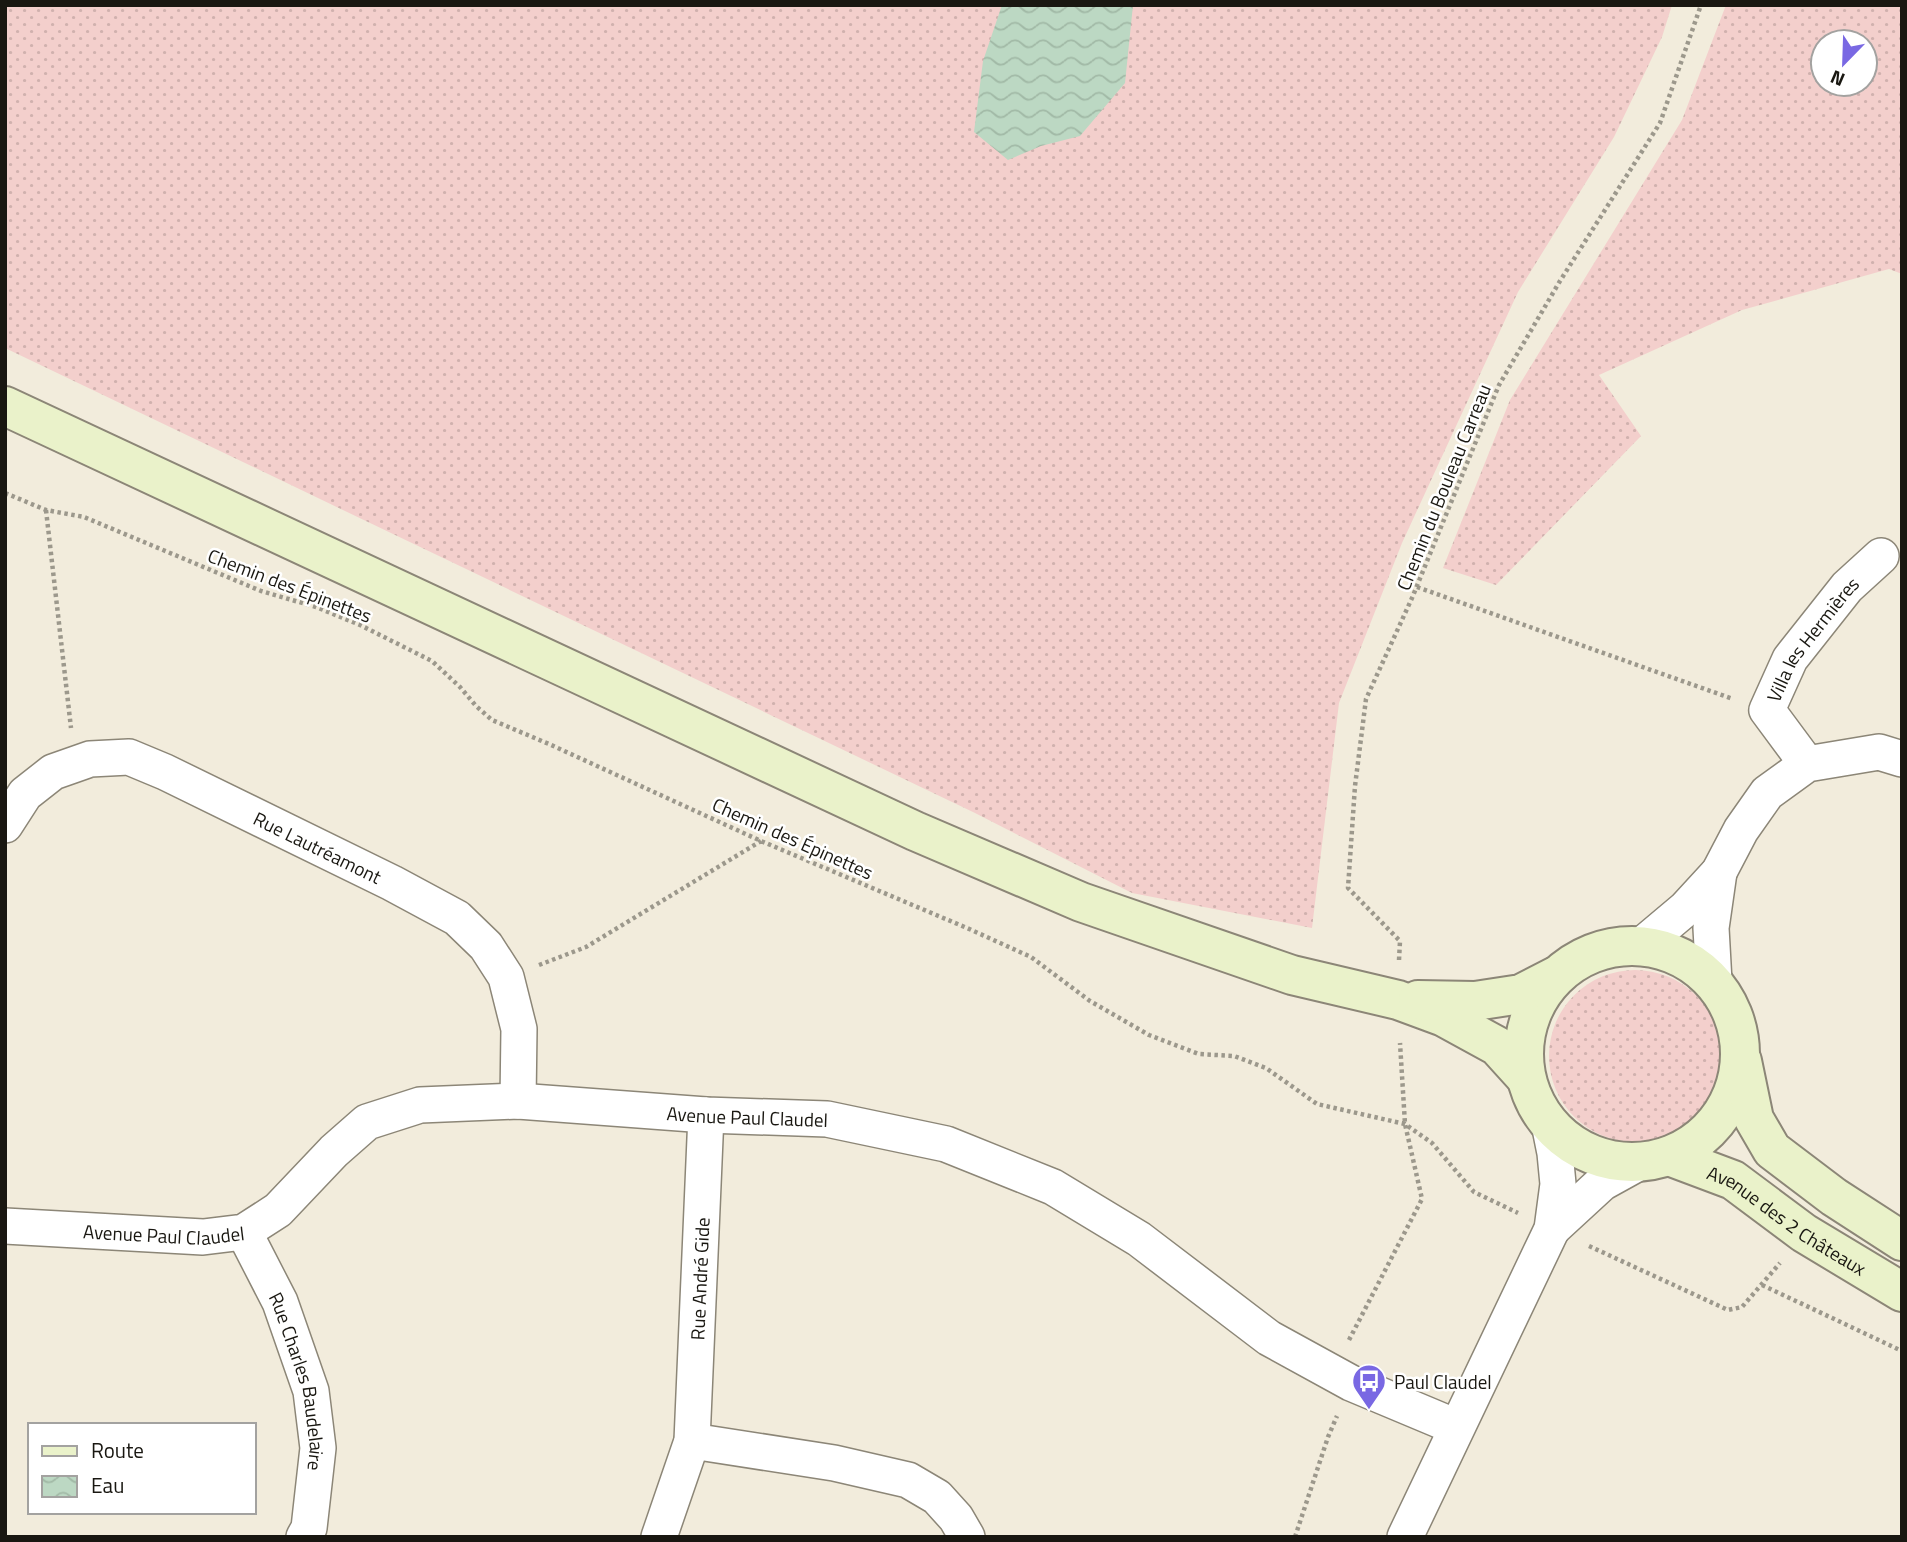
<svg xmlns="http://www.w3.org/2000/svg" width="1907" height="1542" font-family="'Titillium Web',sans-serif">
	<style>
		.grass { fill: url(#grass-dots); fill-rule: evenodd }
		.water { fill: url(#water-waves) }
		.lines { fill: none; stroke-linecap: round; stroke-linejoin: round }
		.minor-casing { stroke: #8c8677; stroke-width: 38 }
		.secondary-casing { stroke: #8c8677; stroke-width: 42 }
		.path { stroke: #9c988c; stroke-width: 4.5; stroke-dasharray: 3.5 3.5; stroke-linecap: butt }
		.minor { stroke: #fff; stroke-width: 35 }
		.secondary { stroke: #eaf2ca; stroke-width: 38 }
		.labels { text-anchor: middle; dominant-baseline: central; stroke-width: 5; stroke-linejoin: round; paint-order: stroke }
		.street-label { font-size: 19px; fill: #191711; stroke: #fff }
		.poi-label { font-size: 19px; fill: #191711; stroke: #fff; text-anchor: start }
	</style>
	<defs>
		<pattern id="grass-dots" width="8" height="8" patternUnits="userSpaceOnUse" patternTransform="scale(1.75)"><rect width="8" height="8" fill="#f3cfcc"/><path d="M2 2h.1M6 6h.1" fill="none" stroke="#d0b1ae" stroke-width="1.8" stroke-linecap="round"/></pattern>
		<pattern id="water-waves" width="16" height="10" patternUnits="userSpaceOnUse" patternTransform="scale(1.75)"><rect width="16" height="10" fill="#bcd8c3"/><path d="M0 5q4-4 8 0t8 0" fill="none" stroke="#a1b9a6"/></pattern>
	</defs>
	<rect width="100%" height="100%" fill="#f2ecdc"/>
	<path class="grass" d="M 5,5 L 1672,5 L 1662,37 L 1614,137 L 1518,292 L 1402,543 L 1339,703 L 1312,928 L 1132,893 L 975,813 L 5,348 Z
		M 1726,5 L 1902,5 L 1902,274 L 1889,269 L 1742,310 L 1599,375 L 1641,436 L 1496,585 L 1443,568 L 1510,400 L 1682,120 ZM 1823,42 L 1865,42 L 1865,84 L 1823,84 Z
		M1549 1056a86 86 0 1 1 172 0a86 86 0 1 1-172 0Z"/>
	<path class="water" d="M 1002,5 L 1133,5 L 1125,83 L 1080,136 L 1041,146 L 1008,160 L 974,132 L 983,61 Z"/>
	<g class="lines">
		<g class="minor-casing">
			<g id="minor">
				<path id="s1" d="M 1807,764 L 1767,710 L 1790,659 L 1847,587 L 1881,556"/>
				<path id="s2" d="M 5,825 L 25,794 L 53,772 L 90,759 L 129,757 L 165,772 L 392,883 L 457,918 L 486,946 L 506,977 L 519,1029 L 518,1101"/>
				<path d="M 1641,946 L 1685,909 L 1719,872 L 1741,830 L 1767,793 L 1807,764 L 1879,752 L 1902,759"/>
				<path d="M 1714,982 L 1711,928 L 1719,872"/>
				<path id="s3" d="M 5,1226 L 203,1237 L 244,1232 L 278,1210 L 334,1151 L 367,1122 L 420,1105 L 518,1101 L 706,1115 L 827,1119 L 946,1144 L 1053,1187 L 1139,1239 L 1269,1338 L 1351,1383 L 1456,1427"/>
				<path d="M 1552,1229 L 1602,1183 L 1640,1162"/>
				<path id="s4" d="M 244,1232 L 280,1302 L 311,1391 L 318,1448 L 309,1528 L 304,1537"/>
				<path d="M 692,1441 L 834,1463 L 908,1480 L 937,1497 L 956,1518 L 967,1537"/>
				<path id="s5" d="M 659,1537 L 692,1441 L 706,1115"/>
				<path d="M 1405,1537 L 1552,1229 L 1558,1184 L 1555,1153 L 1549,1123"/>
			</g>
		</g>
		<g class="secondary-casing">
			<g id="secondary">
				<path d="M 5,406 L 915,831 L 1081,902 L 1292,975 L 1398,1000 L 1444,1017 L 1497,1046 L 1526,1078"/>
				<circle cx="1632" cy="1054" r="108"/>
				<path d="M 1418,1000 L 1475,1001 L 1521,994 L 1556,976"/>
				<path d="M 1742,1061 L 1754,1119 L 1772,1150 L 1834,1197 L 1902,1241"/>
				<path id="s6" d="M 1669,1156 L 1733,1180 L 1804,1233 L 1902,1292"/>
			</g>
		</g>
		<path class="path" d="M 5,493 L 46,510 L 84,517 L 261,591 L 316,607 L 360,625 L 432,661 L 460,687 L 476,706 L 492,720 L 549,744 L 761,841 L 967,928 L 1031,957 L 1090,1001 L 1149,1035 L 1199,1054 L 1234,1056 L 1266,1068 L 1317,1104 L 1405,1124 L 1432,1143 L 1474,1192 L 1518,1213
			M 46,510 L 71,728
			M 1417,587 L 1733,699
			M 1399,960 L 1400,941 L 1348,888 L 1355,786 L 1366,699 L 1412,598 L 1499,385 L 1560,281 L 1660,123 L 1701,5
			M 539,965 L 586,947 L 761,841
			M 1589,1246 L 1728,1310 L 1742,1307 L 1780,1263
			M 1762,1285 L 1902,1351
			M 1349,1340 L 1422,1199 L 1405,1124 L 1400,1043
			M 1295,1537 L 1328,1437 L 1337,1416"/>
		<use href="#minor" class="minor"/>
		<use href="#secondary" class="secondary"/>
	</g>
	<defs>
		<g id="bus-pin" transform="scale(1.75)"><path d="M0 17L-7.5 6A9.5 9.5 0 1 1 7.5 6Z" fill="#7968e3" stroke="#fff"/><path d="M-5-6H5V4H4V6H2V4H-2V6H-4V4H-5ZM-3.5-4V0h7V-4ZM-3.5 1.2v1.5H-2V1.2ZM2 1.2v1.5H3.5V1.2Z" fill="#fff"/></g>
	</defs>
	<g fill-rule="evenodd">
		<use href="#bus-pin" x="1369" y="1381"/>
	</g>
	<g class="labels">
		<g class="street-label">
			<text transform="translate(1443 487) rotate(-68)">Chemin du Bouleau Carreau</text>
			<text transform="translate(290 585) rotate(21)">Chemin des Épinettes</text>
			<text stroke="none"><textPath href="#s1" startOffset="152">Villa les Hermières</textPath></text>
			<text transform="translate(793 838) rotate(24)">Chemin des Épinettes</text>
			<text stroke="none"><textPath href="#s2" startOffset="360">Rue Lautréamont</textPath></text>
			<text stroke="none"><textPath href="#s3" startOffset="789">Avenue Paul Claudel</textPath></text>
			<text stroke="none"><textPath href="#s6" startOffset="135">Avenue des 2 Châteaux</textPath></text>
			<text stroke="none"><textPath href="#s3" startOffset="159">Avenue Paul Claudel</textPath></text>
			<text stroke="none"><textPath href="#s5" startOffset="264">Rue André Gide</textPath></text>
			<text stroke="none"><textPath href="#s4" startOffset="161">Rue Charles Baudelaire</textPath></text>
		</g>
		<g class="poi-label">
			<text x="1394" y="1381">Paul Claudel</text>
		</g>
	</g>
	<rect width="1907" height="1542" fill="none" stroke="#191711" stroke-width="14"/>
	<rect x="28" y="1423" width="228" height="91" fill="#ffffff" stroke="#a3a2a0" stroke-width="2"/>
	<rect x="42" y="1446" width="35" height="10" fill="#eaf2ca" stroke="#a3a2a0" stroke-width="2"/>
	<text x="91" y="1458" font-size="21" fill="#191711">Route</text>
	<rect x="42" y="1476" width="35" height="21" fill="url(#water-waves)" stroke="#a3a2a0" stroke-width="2"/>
	<text x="91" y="1493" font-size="21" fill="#191711">Eau</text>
	<g transform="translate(1844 63) rotate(203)"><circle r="33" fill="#ffffff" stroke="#a3a2a0" stroke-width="2"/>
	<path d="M0-5L12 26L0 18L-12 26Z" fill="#7968e3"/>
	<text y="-10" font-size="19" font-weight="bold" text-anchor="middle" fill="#191711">N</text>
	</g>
</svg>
